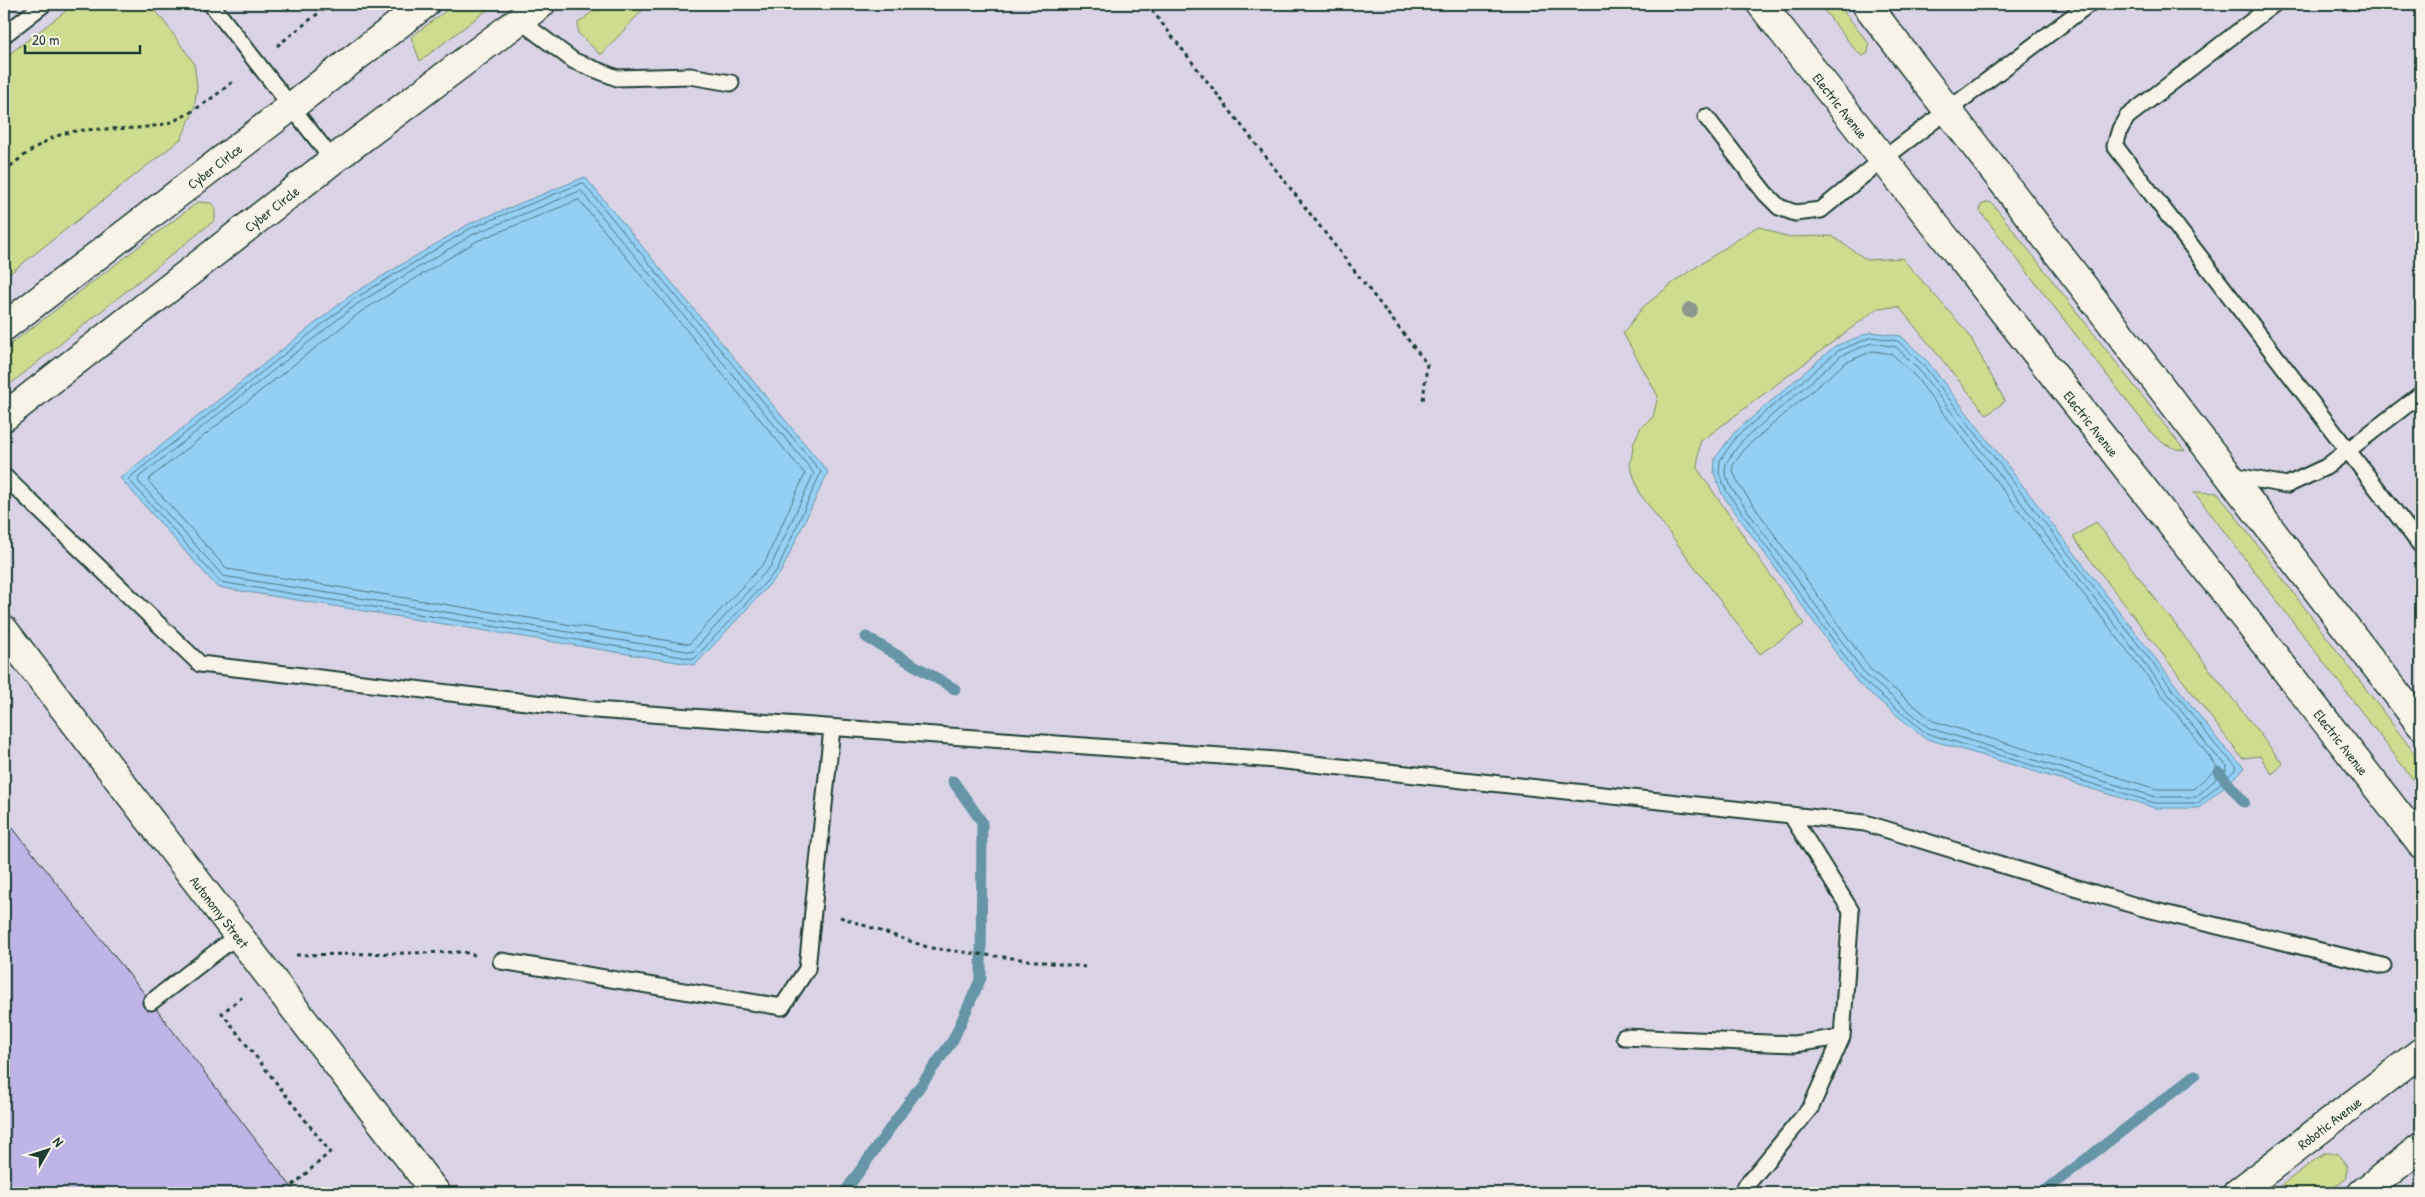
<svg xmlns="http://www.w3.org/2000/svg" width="2425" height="1197" font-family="'Patrick Hand',sans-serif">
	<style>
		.built { fill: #dad3e6 }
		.green { fill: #cedc8f; stroke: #768c62 }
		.water { fill: #94cff4; stroke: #6595a7 }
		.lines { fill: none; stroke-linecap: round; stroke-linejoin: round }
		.shore { stroke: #4e7781; stroke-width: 1 }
		.stream { stroke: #6595a7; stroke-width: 11 }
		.building { fill: #beb4e5; stroke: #1f3d34 }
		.lane-casing { stroke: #1f3d34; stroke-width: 19 }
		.street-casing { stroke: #1f3d34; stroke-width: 31 }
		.path { stroke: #1f3d34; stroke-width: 3; stroke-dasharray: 4 4; stroke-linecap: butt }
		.lane { stroke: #f7f3e8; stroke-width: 15 }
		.street { stroke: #f7f3e8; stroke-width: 28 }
		.tree { fill: #8c988e }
		.labels { text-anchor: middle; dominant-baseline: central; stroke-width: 4; stroke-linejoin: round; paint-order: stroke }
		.street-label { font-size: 14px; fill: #1f3d34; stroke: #f7f3e8 }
	</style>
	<rect width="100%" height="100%" fill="#e6e0e7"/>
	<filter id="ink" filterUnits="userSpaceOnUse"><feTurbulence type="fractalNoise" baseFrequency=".02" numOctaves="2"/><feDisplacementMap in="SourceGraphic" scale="10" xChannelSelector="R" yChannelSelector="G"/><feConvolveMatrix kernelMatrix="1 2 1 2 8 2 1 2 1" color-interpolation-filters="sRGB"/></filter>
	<g filter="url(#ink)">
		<path class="built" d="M 4,4 L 2421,4 L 2421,1193 L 4,1193 Z"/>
		<path class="green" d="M 75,4 L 148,4 L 161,17 L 194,63 L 197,86 L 194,110 L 181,139 L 4,278 L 4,58 Z
			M 300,4 L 361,4 C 341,9 319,15 300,4 Z
			M 455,4 L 495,4 L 420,61 L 411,37 Z
			M 602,4 L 648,4 L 601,55 L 578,33 L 578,23 Z
			M 1819,4 L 1838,4 L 1869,44 L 1868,53 L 1863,56 L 1857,52 Z
			M 198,202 L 211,203 L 215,208 L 215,220 L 4,389 L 4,349 Z
			M 1987,202 L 1992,203 L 2185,451 C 2171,448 2160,443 2151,432 L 1980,211 L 1981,205 Z
			M 1758,226 L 1786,237 L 1832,236 L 1867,260 L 1902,258 L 1968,333 L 2005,401 L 1987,415 L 1899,307 L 1878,308 L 1700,442 L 1697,468 L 1804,624 L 1760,654 L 1640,494 L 1630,465 L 1634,442 L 1641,427 L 1653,417 L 1658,396 L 1623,333 L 1643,307 L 1678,279 Z
			M 2194,492 L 2218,493 L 2421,762 L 2421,790 Z
			M 2096,522 L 2283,764 L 2272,774 L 2260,756 L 2242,758 L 2073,537 Z
			M 2324,1153 L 2337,1153 L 2347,1166 L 2347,1178 L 2327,1193 L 2271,1193 Z"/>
		<path class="water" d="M 585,177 L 828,472 L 781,572 L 695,665 L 217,587 L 120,478 L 351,295 L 469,224 Z
			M 1871,332 L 1901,336 L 1928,362 L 2221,744 L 2245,768 L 2199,808 L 2155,808 L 1924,738 L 1857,682 L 1722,494 L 1714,473 L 1715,458 L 1734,433 L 1835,346 Z"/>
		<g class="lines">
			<path class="shore" d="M 583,183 L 821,472 L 777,570 L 694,659 L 220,582 L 129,480 L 130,477 L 354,299 L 471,228 Z
				M 581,191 L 814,473 L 771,566 L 692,652 L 223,576 L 138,481 L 139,477 L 357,304 L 474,234 Z
				M 579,200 L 805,474 L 765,562 L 689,644 L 227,569 L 149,482 L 150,478 L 362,311 L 477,241 Z
				M 1872,337 L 1898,341 L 1924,366 L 2217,747 L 2236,766 L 2236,769 L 2198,803 L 2155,803 L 1926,733 L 1861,679 L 1727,492 L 1719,473 L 1720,460 L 1737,436 L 1838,351 Z
				M 1872,343 L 1896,347 L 1919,370 L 2212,751 L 2227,766 L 2227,769 L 2196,797 L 2156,797 L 1929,728 L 1866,675 L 1732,489 L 1725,472 L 1726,463 L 1742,441 L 1841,356 Z
				M 1873,351 L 1892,354 L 1914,375 L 2216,765 L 2216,769 L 2193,789 L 2157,789 L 1933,721 L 1871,670 L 1739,485 L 1733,471 L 1733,465 L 1747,446 L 1845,363 Z"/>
			<path class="stream" d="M 866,637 L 955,689
				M 2219,772 L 2244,802
				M 844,1193 L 953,1040 L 981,978 L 982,822 L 953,781
				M 2042,1193 L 2195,1075"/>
		</g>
		<path class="building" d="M 4,817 L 151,1002 L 296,1193 L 4,1193 Z"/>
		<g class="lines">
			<g class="lane-casing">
				<path id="lane" d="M 211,4 L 333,160
					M 2274,4 L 2127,117 L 2120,129 L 2115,146 L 2421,546
					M 519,20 L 574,61 L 617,78 L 690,76 L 731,83
					M 4,35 L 44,4
					M 1706,117 L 1765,193 L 1779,207 L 1795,213 L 1821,210 L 1883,159 L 2089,4
					M 2230,475 L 2287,485 L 2326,467 L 2421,394
					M 4,476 L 200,664 L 595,710 L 1276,760 L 1865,823 L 2143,908 L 2383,966
					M 501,961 L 782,1007 L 807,969 L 832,728
					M 151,1002 L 238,935
					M 1624,1037 L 1794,1044 L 1842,1037
					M 1740,1193 L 1811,1107 L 1842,1037 L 1851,911 L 1791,815"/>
			</g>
			<g class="street-casing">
				<g id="street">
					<path id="s1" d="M 1761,4 C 1981,284 2203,562 2421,844"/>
					<path d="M 1866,4 L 2421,725"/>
					<path id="s2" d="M 4,327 L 425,4"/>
					<path id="s3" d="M 4,417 L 333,160 L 541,4"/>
					<path id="s4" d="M 4,630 L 436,1193"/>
					<path id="s5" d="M 2237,1193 L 2421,1052"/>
					<path d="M 2362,1193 L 2421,1147"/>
				</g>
			</g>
			<path class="path" d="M 1147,4 L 1427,364 L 1423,401
				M 277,46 L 330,4
				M 4,171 C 25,155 49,134 76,131 C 106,127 135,131 164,124 C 186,119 218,94 235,80
				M 840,917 L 930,948 L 1085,967
				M 296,955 L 463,952 L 475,955
				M 242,997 L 222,1013 L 330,1152 L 291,1187"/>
			<use href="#lane" class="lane"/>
			<use href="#street" class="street"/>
		</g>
		<circle class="tree" cx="1690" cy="310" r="8"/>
	</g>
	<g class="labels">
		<g class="street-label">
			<text stroke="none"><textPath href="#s1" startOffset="129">Electric Avenue</textPath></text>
			<text stroke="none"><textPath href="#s2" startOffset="265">Cyber Cirlce</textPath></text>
			<text stroke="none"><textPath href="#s3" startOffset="339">Cyber Circle</textPath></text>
			<text stroke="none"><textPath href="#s1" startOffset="534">Electric Avenue</textPath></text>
			<text stroke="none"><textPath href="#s1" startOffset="939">Electric Avenue</textPath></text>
			<text stroke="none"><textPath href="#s4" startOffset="355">Autonomy Street</textPath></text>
			<text stroke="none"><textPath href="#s5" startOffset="116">Robotic Avenue</textPath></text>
		</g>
	</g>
	<rect width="2425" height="1197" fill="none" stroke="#f7f3e8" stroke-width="20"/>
	<rect x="10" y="10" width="2405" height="1177" fill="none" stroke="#1f3d34" stroke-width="2" filter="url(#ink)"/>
	<g transform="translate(48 1150) rotate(51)" stroke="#f7f3e8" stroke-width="4" paint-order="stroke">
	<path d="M0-4L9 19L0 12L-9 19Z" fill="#1f3d34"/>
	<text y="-8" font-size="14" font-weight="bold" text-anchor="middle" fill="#1f3d34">N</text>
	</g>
	<path d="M25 45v8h115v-8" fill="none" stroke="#1f3d34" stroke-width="2.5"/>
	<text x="32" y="45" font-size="15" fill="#1f3d34" stroke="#f7f3e8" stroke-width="4" paint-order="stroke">20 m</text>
</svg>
